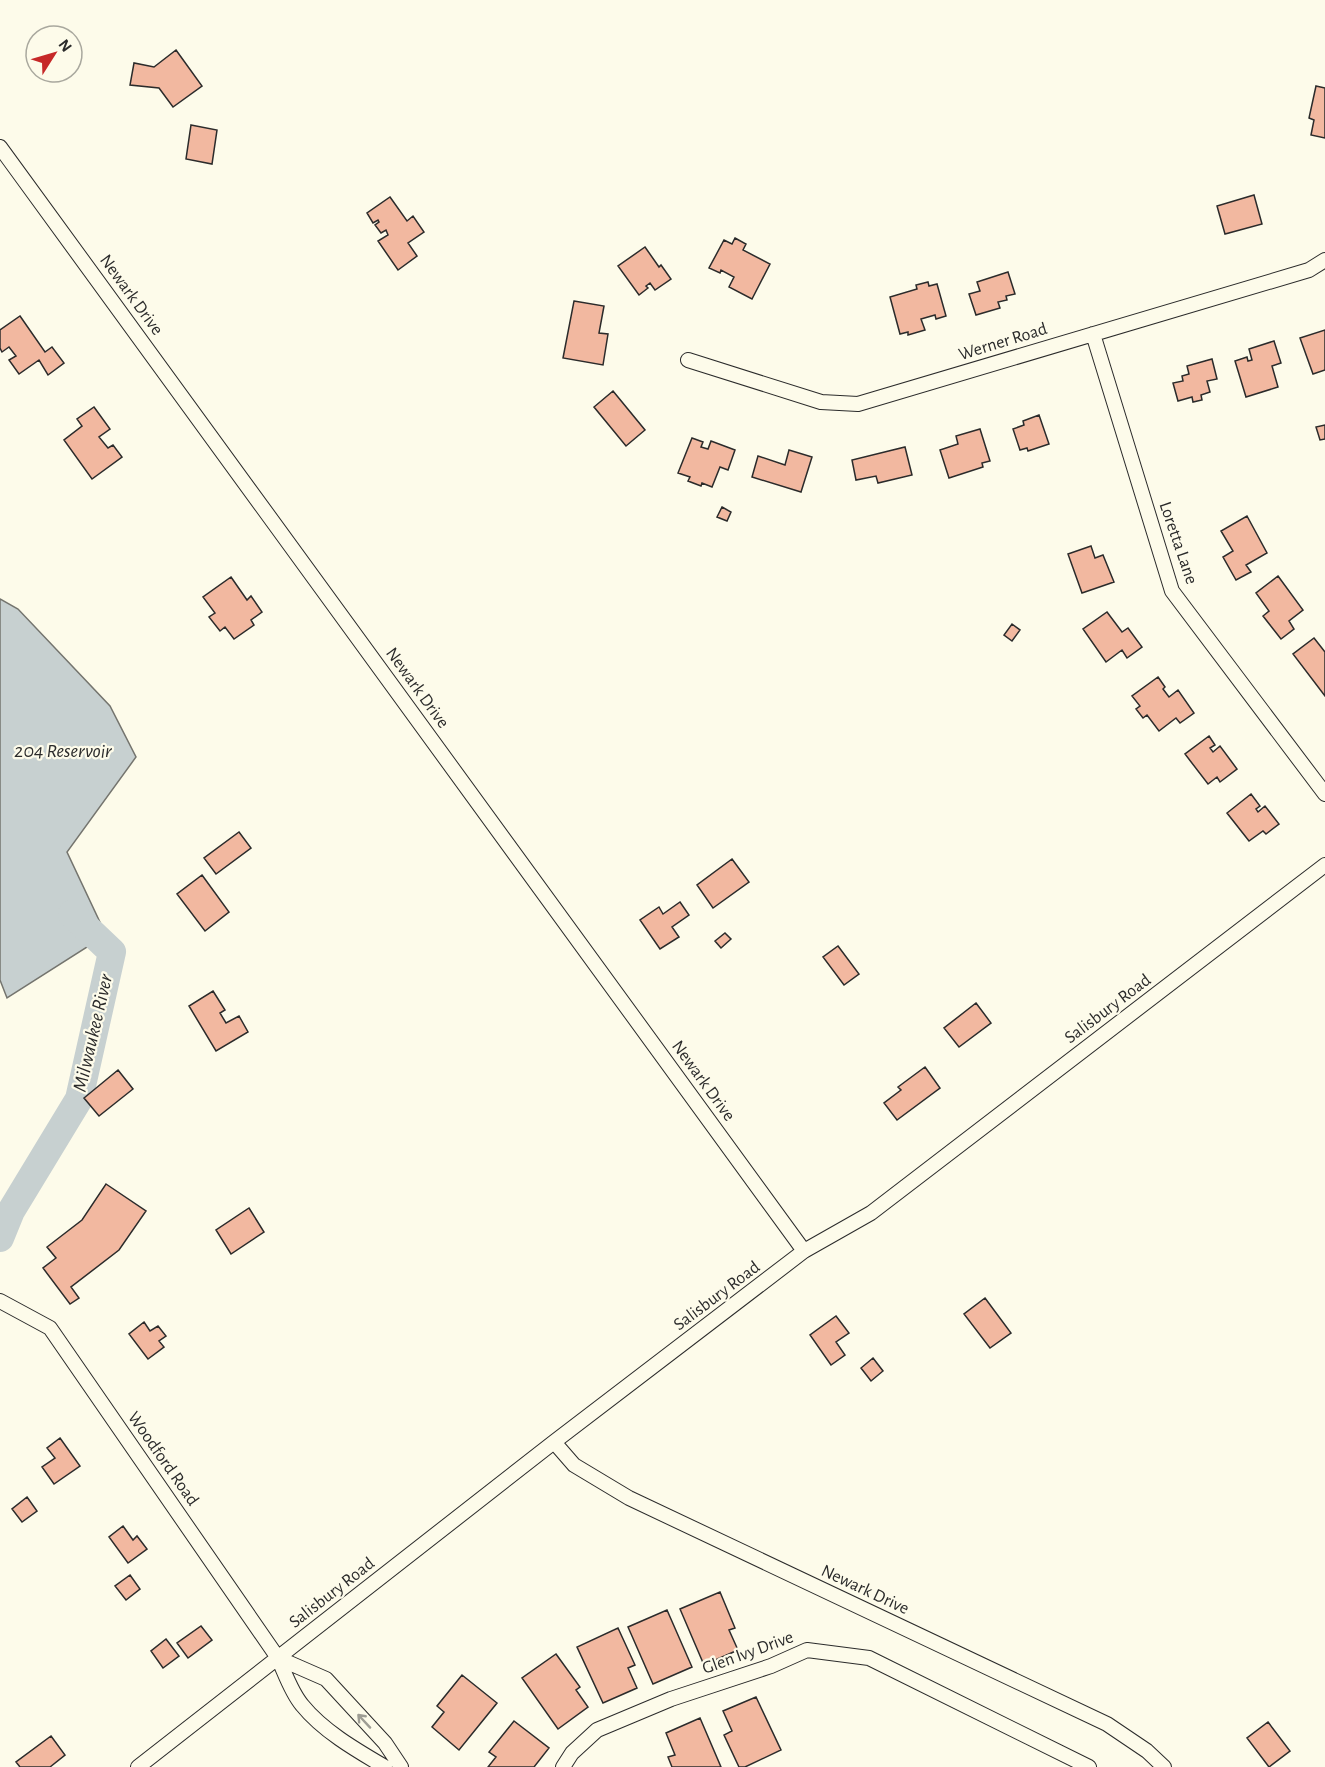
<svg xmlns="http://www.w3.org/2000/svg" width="1325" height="1767" font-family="'Alegreya Sans',sans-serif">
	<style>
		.water { fill: #c7d0d0; stroke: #74746e; stroke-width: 1.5 }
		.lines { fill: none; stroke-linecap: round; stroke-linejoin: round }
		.river { stroke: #c7d0d0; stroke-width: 28 }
		.building { fill: #f2b8a0; stroke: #2b2b2b; stroke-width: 1.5 }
		.street-casing { stroke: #2b2b2b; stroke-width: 16 }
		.street { stroke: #fdfbea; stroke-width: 14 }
		.oneway { stroke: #9e9d94 }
		.labels { text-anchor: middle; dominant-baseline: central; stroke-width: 4.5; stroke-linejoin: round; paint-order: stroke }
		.street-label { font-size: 18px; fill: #2b2b2b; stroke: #fdfbea }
		.water-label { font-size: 20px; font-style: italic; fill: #2b2b2b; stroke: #fdfbea }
	</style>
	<rect width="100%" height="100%" fill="#fdfbea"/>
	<path class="water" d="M 0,599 L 18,609 L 110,706 L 136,757 L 67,852 L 106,935 L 7,998 L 0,980 Z"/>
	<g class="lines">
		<path class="river" d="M 0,1238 L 11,1211 L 79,1099 L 112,952 L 72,914"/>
	</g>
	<path class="building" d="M 176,50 L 202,86 L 173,107 L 159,88 L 130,85 L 134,63 L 154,67 Z
		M 1316,86 L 1325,88 L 1325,138 L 1311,135 L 1314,120 L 1309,118 Z
		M 191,125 L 217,130 L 212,164 L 186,159 Z
		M 1254,195 L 1262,224 L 1225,234 L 1217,206 Z
		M 390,197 L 407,221 L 413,216 L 424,232 L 408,243 L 417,256 L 398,270 L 378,241 L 388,235 L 386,230 L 381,233 L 375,225 L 379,222 L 378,220 L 373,223 L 367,213 Z
		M 735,238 L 746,244 L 743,250 L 770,264 L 752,299 L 729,287 L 734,277 L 721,270 L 720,273 L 709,268 L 724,240 L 732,244 Z
		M 645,247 L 659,267 L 661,265 L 671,279 L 655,290 L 650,283 L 646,286 L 648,288 L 639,295 L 618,266 Z
		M 1008,272 L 1015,294 L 1006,296 L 1007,300 L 998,302 L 1000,308 L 976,315 L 969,294 L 980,291 L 977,282 Z
		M 928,282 L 929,286 L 937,284 L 946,316 L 936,319 L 935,315 L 921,319 L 925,330 L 908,335 L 908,332 L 900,334 L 890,297 L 917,289 L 916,285 Z
		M 574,301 L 604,306 L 599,333 L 608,334 L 603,365 L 563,358 Z
		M 20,316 L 45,352 L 52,347 L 64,363 L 48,375 L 39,360 L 19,374 L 9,360 L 16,356 L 9,347 L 2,352 L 0,348 L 0,330 Z
		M 1325,330 L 1325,370 L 1313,374 L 1300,338 Z
		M 1274,341 L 1281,363 L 1272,366 L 1278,387 L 1246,397 L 1235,361 L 1247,357 L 1248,361 L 1252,360 L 1249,349 Z
		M 1212,359 L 1217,379 L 1207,381 L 1210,392 L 1201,395 L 1202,400 L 1193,402 L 1192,397 L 1178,401 L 1173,383 L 1183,381 L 1182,376 L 1189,374 L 1187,366 Z
		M 613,391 L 645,430 L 626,446 L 594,407 Z
		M 94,407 L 110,429 L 99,437 L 108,448 L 113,445 L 122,457 L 92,479 L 64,440 L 82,426 L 77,419 Z
		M 1039,415 L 1049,444 L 1028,451 L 1027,448 L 1020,450 L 1013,429 L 1024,425 L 1023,421 Z
		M 1325,425 L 1325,439 L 1320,440 L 1316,427 Z
		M 980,429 L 990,461 L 982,463 L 983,467 L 949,478 L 940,450 L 958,444 L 956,436 Z
		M 692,438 L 703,442 L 701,447 L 708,449 L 711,441 L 735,450 L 728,470 L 720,467 L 712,487 L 702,483 L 701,486 L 688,481 L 690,477 L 678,473 Z
		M 905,447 L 912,475 L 878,483 L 876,476 L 856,480 L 852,460 Z
		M 789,450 L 812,457 L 801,492 L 752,477 L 758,456 L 785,465 Z
		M 722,507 L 731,512 L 727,521 L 717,517 Z
		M 1247,516 L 1267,553 L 1246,565 L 1251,572 L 1236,580 L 1223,557 L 1233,551 L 1221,531 Z
		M 1091,546 L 1095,558 L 1103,555 L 1114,582 L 1082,593 L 1068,554 Z
		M 1278,576 L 1303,610 L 1289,621 L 1294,629 L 1281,639 L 1263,616 L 1269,611 L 1256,593 Z
		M 231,577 L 247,600 L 251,596 L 262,612 L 251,620 L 254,625 L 234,639 L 225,627 L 220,631 L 209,617 L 215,613 L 203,597 Z
		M 1107,612 L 1122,632 L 1128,628 L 1142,647 L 1127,658 L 1122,650 L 1106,662 L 1083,629 Z
		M 1012,624 L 1020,630 L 1012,641 L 1004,635 Z
		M 1314,638 L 1325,652 L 1325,696 L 1293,654 Z
		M 1158,677 L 1165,687 L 1163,689 L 1169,697 L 1178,690 L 1194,713 L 1180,723 L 1176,718 L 1159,731 L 1147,715 L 1143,718 L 1136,709 L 1140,706 L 1132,696 Z
		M 1209,736 L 1215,745 L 1210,748 L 1213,752 L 1220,746 L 1237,769 L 1220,782 L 1217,777 L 1208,784 L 1185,754 Z
		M 1251,794 L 1260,806 L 1256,809 L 1258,812 L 1265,806 L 1279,824 L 1266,834 L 1263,831 L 1249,841 L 1227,813 Z
		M 239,832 L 251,848 L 216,874 L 204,858 Z
		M 732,859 L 749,882 L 713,908 L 697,885 Z
		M 202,875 L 229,912 L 205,931 L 177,894 Z
		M 680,902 L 689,915 L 672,927 L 679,937 L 660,949 L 640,920 L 659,907 L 663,914 Z
		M 725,933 L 731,939 L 721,948 L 715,941 Z
		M 838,946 L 859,974 L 844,985 L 823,957 Z
		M 213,991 L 225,1010 L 220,1013 L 226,1023 L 239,1016 L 248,1032 L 216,1051 L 189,1006 Z
		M 976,1003 L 991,1023 L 959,1047 L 944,1028 Z
		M 925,1067 L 940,1088 L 897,1120 L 884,1103 L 901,1090 L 898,1087 Z
		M 118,1070 L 133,1089 L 99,1116 L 84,1098 Z
		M 106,1184 L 146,1211 L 119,1250 L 71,1287 L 79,1298 L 70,1304 L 43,1268 L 56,1258 L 47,1247 L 82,1220 Z
		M 249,1208 L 264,1232 L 231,1254 L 216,1230 Z
		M 985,1298 L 1011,1333 L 990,1348 L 964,1314 Z
		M 836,1316 L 849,1333 L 836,1342 L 845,1355 L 831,1365 L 810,1335 Z
		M 144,1322 L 150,1331 L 158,1326 L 166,1336 L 159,1341 L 164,1347 L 148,1359 L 129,1334 Z
		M 873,1358 L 883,1371 L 871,1381 L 861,1368 Z
		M 60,1438 L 80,1466 L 54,1484 L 42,1467 L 55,1458 L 47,1448 Z
		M 27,1497 L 37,1511 L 22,1522 L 12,1509 Z
		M 123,1526 L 133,1540 L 137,1536 L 147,1549 L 128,1563 L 109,1537 Z
		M 130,1575 L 140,1589 L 126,1600 L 115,1586 Z
		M 720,1592 L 735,1628 L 729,1630 L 738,1650 L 704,1665 L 680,1609 Z
		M 667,1610 L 692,1667 L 653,1684 L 628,1627 Z
		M 201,1626 L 212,1640 L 188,1658 L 177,1643 Z
		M 618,1628 L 635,1665 L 628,1668 L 637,1688 L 603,1703 L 577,1647 Z
		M 166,1639 L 179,1656 L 163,1668 L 151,1651 Z
		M 556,1654 L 580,1687 L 576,1690 L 588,1707 L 558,1729 L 522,1678 Z
		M 462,1675 L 497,1703 L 459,1750 L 432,1727 L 444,1712 L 437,1706 Z
		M 756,1697 L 781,1750 L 745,1767 L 739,1767 L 724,1735 L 732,1731 L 723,1711 Z
		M 700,1718 L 721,1767 L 672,1767 L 668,1757 L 675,1755 L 666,1733 Z
		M 514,1721 L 549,1748 L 534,1767 L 488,1767 L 496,1757 L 489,1752 Z
		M 1268,1722 L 1290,1751 L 1269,1767 L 1247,1738 Z
		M 51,1736 L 65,1755 L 50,1767 L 20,1767 L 16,1762 Z"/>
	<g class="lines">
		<g class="street-casing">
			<path id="street" d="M 0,147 L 804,1251
				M 1093,334 L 1172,591 L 1325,794
				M 688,360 L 821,402 L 858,404 L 1309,270 L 1325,260
				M 0,1301 L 50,1328 L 278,1658 C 285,1673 291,1692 302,1705 C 323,1731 356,1750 385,1767
				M 554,1442 L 574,1465 L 629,1498 L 1107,1724 L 1147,1751 L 1164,1767
				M 278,1658 L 326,1679 L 385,1743 L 401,1767
				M 138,1767 L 554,1442 L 804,1251 L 871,1213 L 1325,865
				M 563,1767 L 572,1753 L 597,1730 L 671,1699 L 771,1666 L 807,1650 L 869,1658 L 1089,1767"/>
		</g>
		<use href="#street" class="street"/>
	</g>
	<defs><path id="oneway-shaft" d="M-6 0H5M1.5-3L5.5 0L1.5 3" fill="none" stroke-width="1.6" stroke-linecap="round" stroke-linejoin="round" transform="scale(1.5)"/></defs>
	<use class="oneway" href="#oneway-shaft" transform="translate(364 1721) rotate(-133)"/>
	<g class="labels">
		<g class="street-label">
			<text transform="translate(131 295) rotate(54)">Newark Drive</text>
			<text transform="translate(1003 342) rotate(-17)">Werner Road</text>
			<text transform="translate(1178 543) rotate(71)">Loretta Lane</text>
			<text transform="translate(417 688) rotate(54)">Newark Drive</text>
			<text transform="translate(1108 1009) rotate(-37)">Salisbury Road</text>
			<text transform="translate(703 1081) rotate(54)">Newark Drive</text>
			<text transform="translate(717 1296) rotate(-37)">Salisbury Road</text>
			<text transform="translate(163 1459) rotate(55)">Woodford Road</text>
			<text transform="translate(865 1590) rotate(25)">Newark Drive</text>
			<text transform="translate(332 1593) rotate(-38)">Salisbury Road</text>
			<text transform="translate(748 1653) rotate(-20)">Glen Ivy Drive</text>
		</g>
		<g class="water-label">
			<text x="63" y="751">204 Reservoir</text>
			<text transform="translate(93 1033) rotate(-77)">Milwaukee River</text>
		</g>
	</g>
	<g transform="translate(54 54) rotate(53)"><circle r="28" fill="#fdfbea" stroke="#a9a89e" stroke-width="1.5"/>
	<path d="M0-4.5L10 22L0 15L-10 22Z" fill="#c62828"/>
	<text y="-9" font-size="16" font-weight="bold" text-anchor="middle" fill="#2b2b2b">N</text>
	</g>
</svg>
